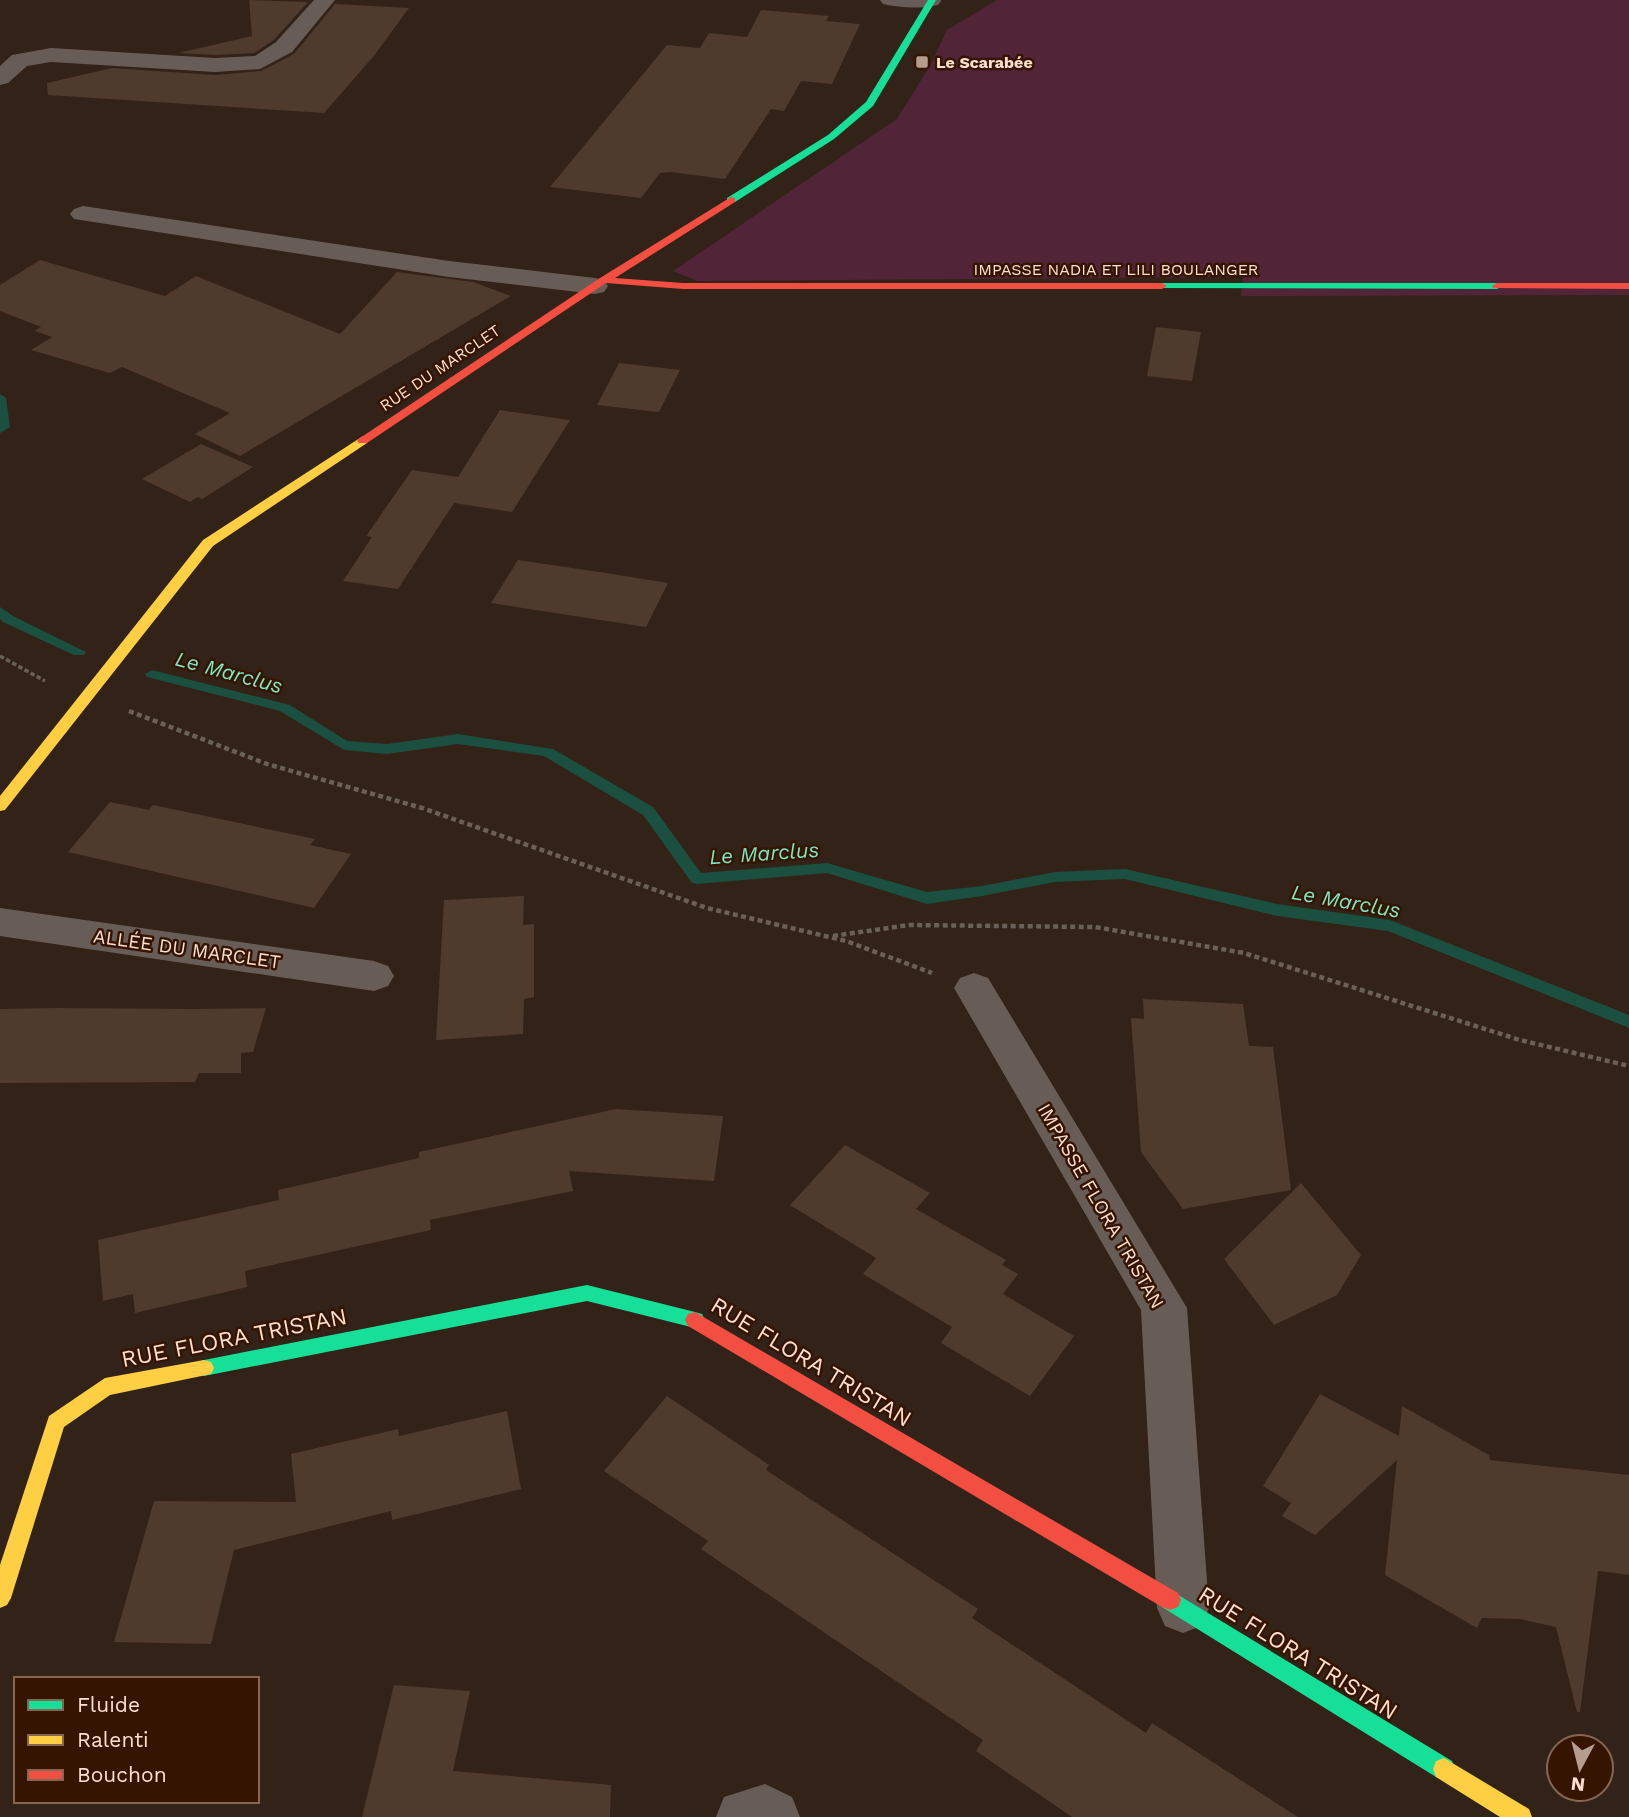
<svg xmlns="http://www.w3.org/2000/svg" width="1629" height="1817" font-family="'Work Sans',sans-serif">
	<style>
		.green { fill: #522438 }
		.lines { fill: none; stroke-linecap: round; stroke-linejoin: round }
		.stream { fill: #1b4f3f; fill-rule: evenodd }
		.building { fill: #4e3b2d }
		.path-far1 { stroke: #6b6058; stroke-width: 3.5; stroke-dasharray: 4.5 2.5; stroke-linecap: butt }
		.path { stroke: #6b6058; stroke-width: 4.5; stroke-dasharray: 5 3.5; stroke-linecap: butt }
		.street { fill: #685d56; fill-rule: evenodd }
		.fast { fill: #16e098; fill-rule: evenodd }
		.slow { fill: #ffcf43; fill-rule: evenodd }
		.jam { fill: #f24e42; fill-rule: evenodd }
		.poi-dot { fill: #b69d8f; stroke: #351501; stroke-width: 2.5 }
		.labels { text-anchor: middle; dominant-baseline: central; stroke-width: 5; stroke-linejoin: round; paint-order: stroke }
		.far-poi-label { font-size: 16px; font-weight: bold; fill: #fddfcf; stroke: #351501; text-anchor: start }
		.far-street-label { font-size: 16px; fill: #fddfcf; stroke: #351501 }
		.street-label { font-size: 19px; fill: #fddfcf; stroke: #351501 }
		.water-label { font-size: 21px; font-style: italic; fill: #7ce8c6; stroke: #351501 }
		.near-street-label { font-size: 23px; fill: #fddfcf; stroke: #351501 }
	</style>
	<rect width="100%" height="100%" fill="#332217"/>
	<path class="green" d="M 997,0 L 1629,0 L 1629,295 L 1241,296 L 1243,277 L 697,281 L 673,271 L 897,119 L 931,64 L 947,30 Z"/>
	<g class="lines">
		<path class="stream" d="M 0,394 L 6,398 L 10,427 L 0,433 Z
			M 0,607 L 13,616 L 86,652 L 84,655 L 74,655 L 3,622 L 0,619 Z
			M 152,670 L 290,705 L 347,741 L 387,744 L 458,734 L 553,749 L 653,807 L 701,873 L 827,863 L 927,892 L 982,886 L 1055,872 L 1125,869 L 1277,904 L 1390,920 L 1629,1015 L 1629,1028 L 1388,931 L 1277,916 L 1125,879 L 1055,882 L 982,896 L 927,904 L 827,873 L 697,884 L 692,883 L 643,815 L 544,756 L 458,744 L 387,754 L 344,750 L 280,711 L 147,677 L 145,674 Z"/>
	</g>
	<path class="building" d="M 249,0 L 308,2 L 274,40 L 254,53 L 215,55 L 178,53 L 252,36 Z
		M 335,4 L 409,8 L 373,57 L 324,113 L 48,95 L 47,83 L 112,68 L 215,75 L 261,71 L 294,54 Z
		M 761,10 L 829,16 L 826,21 L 860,24 L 832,84 L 801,81 L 784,111 L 771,109 L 725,179 L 670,172 L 660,173 L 641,198 L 550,187 L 667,45 L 700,48 L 709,33 L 747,37 Z
		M 40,260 L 165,296 L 196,276 L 340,334 L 397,272 L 473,282 L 511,296 L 240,456 L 195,434 L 230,413 L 122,367 L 110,373 L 31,350 L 52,337 L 35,331 L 41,327 L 0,311 L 0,285 Z
		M 1156,327 L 1201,332 L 1192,381 L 1147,376 Z
		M 619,363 L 680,370 L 659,412 L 597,405 Z
		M 500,410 L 570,420 L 512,512 L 454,503 L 398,589 L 343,581 L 372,537 L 366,536 L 412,470 L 458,477 Z
		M 201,444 L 253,467 L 202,499 L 198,497 L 190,502 L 142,479 Z
		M 518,560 L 606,573 L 668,583 L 646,627 L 491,603 Z
		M 110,802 L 149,810 L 153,805 L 315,839 L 310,845 L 351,854 L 314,908 L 68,852 Z
		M 524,896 L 523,925 L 534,924 L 534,997 L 524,999 L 523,1034 L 436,1040 L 444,900 Z
		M 1143,999 L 1243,1004 L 1249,1046 L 1273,1047 L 1291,1190 L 1183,1209 L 1141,1152 L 1131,1018 L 1144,1019 Z
		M 56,1008 L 193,1009 L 266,1008 L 253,1052 L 241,1053 L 241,1073 L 199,1073 L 195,1082 L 0,1083 L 0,1009 Z
		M 616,1109 L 723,1116 L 714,1181 L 569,1171 L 573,1191 L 430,1220 L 431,1230 L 245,1271 L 247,1287 L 135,1313 L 133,1294 L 103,1301 L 98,1240 L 279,1200 L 278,1190 L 419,1158 L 419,1152 Z
		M 845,1145 L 930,1193 L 916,1209 L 1006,1260 L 1002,1265 L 1018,1274 L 1003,1294 L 1074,1336 L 1030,1396 L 941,1343 L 952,1327 L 863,1274 L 876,1258 L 790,1205 Z
		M 1301,1183 L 1361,1255 L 1337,1295 L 1274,1325 L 1224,1259 Z
		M 1320,1394 L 1399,1436 L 1402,1406 L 1489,1455 L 1490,1460 L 1629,1475 L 1629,1575 L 1598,1571 L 1580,1712 L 1577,1712 L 1556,1627 L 1520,1619 L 1482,1618 L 1477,1628 L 1385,1575 L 1397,1460 L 1315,1535 L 1282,1516 L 1291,1503 L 1263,1486 Z
		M 667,1396 L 769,1465 L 766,1470 L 978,1609 L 972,1618 L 1146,1733 L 1152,1723 L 1298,1817 L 1072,1817 L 976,1751 L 983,1740 L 701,1549 L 708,1541 L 604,1471 Z
		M 507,1411 L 521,1489 L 392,1520 L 391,1511 L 234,1550 L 211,1644 L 114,1642 L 154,1501 L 296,1502 L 291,1454 L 398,1429 L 399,1436 Z
		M 394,1685 L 470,1691 L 453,1771 L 611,1785 L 610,1817 L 362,1817 Z"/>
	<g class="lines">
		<path class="path-far1" d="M 0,656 L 45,681"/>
		<path class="path" d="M 129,711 L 267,764 L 422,808 L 707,908 L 846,941 L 932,973
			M 833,936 L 909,925 L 1095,927 L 1244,953 L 1520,1040 L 1629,1066"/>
		<path class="street" d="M 314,0 L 335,0 L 292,52 L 260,69 L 215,72 L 51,62 L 27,66 L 8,83 L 0,85 L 0,66 L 12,55 L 51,48 L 215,58 L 255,56 L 276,42 Z
			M 880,0 L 941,0 L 941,1 L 938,5 C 922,9 899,8 883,4 Z
			M 83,206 L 449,261 L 595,278 L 604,280 L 608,286 L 604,292 L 595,294 L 449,277 L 74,219 L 70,214 L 74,209 Z
			M 0,908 L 374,961 L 388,966 L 394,976 L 388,986 L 374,991 L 0,936 Z
			M 974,973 L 988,978 L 1187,1308 L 1209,1608 L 1201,1626 L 1183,1633 L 1165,1626 L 1157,1608 L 1141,1310 L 954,988 L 960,978 Z
			M 765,1784 L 792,1797 L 800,1817 L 716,1817 L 724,1797 Z"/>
		<path class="fast" d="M 928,0 L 936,0 L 873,106 L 834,139 L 735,202 L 727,202 L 727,198 L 828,135 L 866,102 Z
			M 1162,283 L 1497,283 L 1502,286 L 1497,289 L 1158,288 L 1157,286 Z
			M 587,1285 L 695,1312 L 702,1314 L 705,1320 L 702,1326 L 695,1328 L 587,1301 L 204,1376 L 197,1374 L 194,1368 L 197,1362 L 204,1360 Z
			M 1170,1590 L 1452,1761 L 1455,1769 L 1452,1777 L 1444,1780 L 1436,1777 L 1162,1607 L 1159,1600 L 1162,1593 Z"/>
		<path class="slow" d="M 363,436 L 369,440 L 367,443 L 213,546 L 5,810 L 0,811 L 0,796 L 203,540 Z
			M 204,1360 L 211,1362 L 214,1368 L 211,1374 L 110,1395 L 64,1427 L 11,1598 L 7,1605 L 0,1608 L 0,1565 L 49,1416 L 105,1378 Z
			M 1444,1758 L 1529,1809 L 1532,1817 L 1500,1817 L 1436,1777 L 1433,1769 L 1436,1761 Z"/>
		<path class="jam" d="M 731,197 L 735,198 L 735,202 L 615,278 L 683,283 L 1162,283 L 1167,286 L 1162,289 L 683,289 L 606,283 L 367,443 L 359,443 L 357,440 L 600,278 Z
			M 1497,283 L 1629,283 L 1629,289 L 1493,288 L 1492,286 Z
			M 695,1312 L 1178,1593 L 1181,1600 L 1178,1607 L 1170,1610 L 1162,1607 L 688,1326 L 685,1320 L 688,1314 Z"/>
	</g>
	<rect class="poi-dot" x="915" y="55" width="14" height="14" rx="3.5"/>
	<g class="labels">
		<g class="far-poi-label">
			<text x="936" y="62">Le Scarabée</text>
		</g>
		<g class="far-street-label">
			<text x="1116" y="269">IMPASSE NADIA ET LILI BOULANGER</text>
			<text transform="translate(440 368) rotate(-34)">RUE DU MARCLET</text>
		</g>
		<g class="street-label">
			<text transform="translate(187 949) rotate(8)">ALLÉE DU MARCLET</text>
			<text transform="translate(1101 1206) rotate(60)">IMPASSE FLORA TRISTAN</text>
		</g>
		<g class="water-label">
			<text transform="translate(229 672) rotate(15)">Le Marclus</text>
			<text transform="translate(764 853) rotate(-4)">Le Marclus</text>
			<text transform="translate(1346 901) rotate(10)">Le Marclus</text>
		</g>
		<g class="near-street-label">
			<text transform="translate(234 1338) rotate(-11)">RUE FLORA TRISTAN</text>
			<text transform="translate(811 1362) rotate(31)">RUE FLORA TRISTAN</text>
			<text transform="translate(1298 1653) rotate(32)">RUE FLORA TRISTAN</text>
		</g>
	</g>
	<rect x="14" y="1677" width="245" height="126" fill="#351501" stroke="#856653" stroke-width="2"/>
	<rect x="28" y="1700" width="35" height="10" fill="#16e098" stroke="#856653" stroke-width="2"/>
	<text x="77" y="1712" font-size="21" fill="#fddfcf">Fluide</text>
	<rect x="28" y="1735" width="35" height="10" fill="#ffcf43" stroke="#856653" stroke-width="2"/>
	<text x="77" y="1747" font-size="21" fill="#fddfcf">Ralenti</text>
	<rect x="28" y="1770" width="35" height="10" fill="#f24e42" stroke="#856653" stroke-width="2"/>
	<text x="77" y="1782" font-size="21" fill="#fddfcf">Bouchon</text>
	<g transform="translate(1580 1768) rotate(187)"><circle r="33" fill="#351501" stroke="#856653" stroke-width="2"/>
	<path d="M0-5L12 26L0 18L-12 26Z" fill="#b69d8f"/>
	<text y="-10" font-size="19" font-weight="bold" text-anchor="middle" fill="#fddfcf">N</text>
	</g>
</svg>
